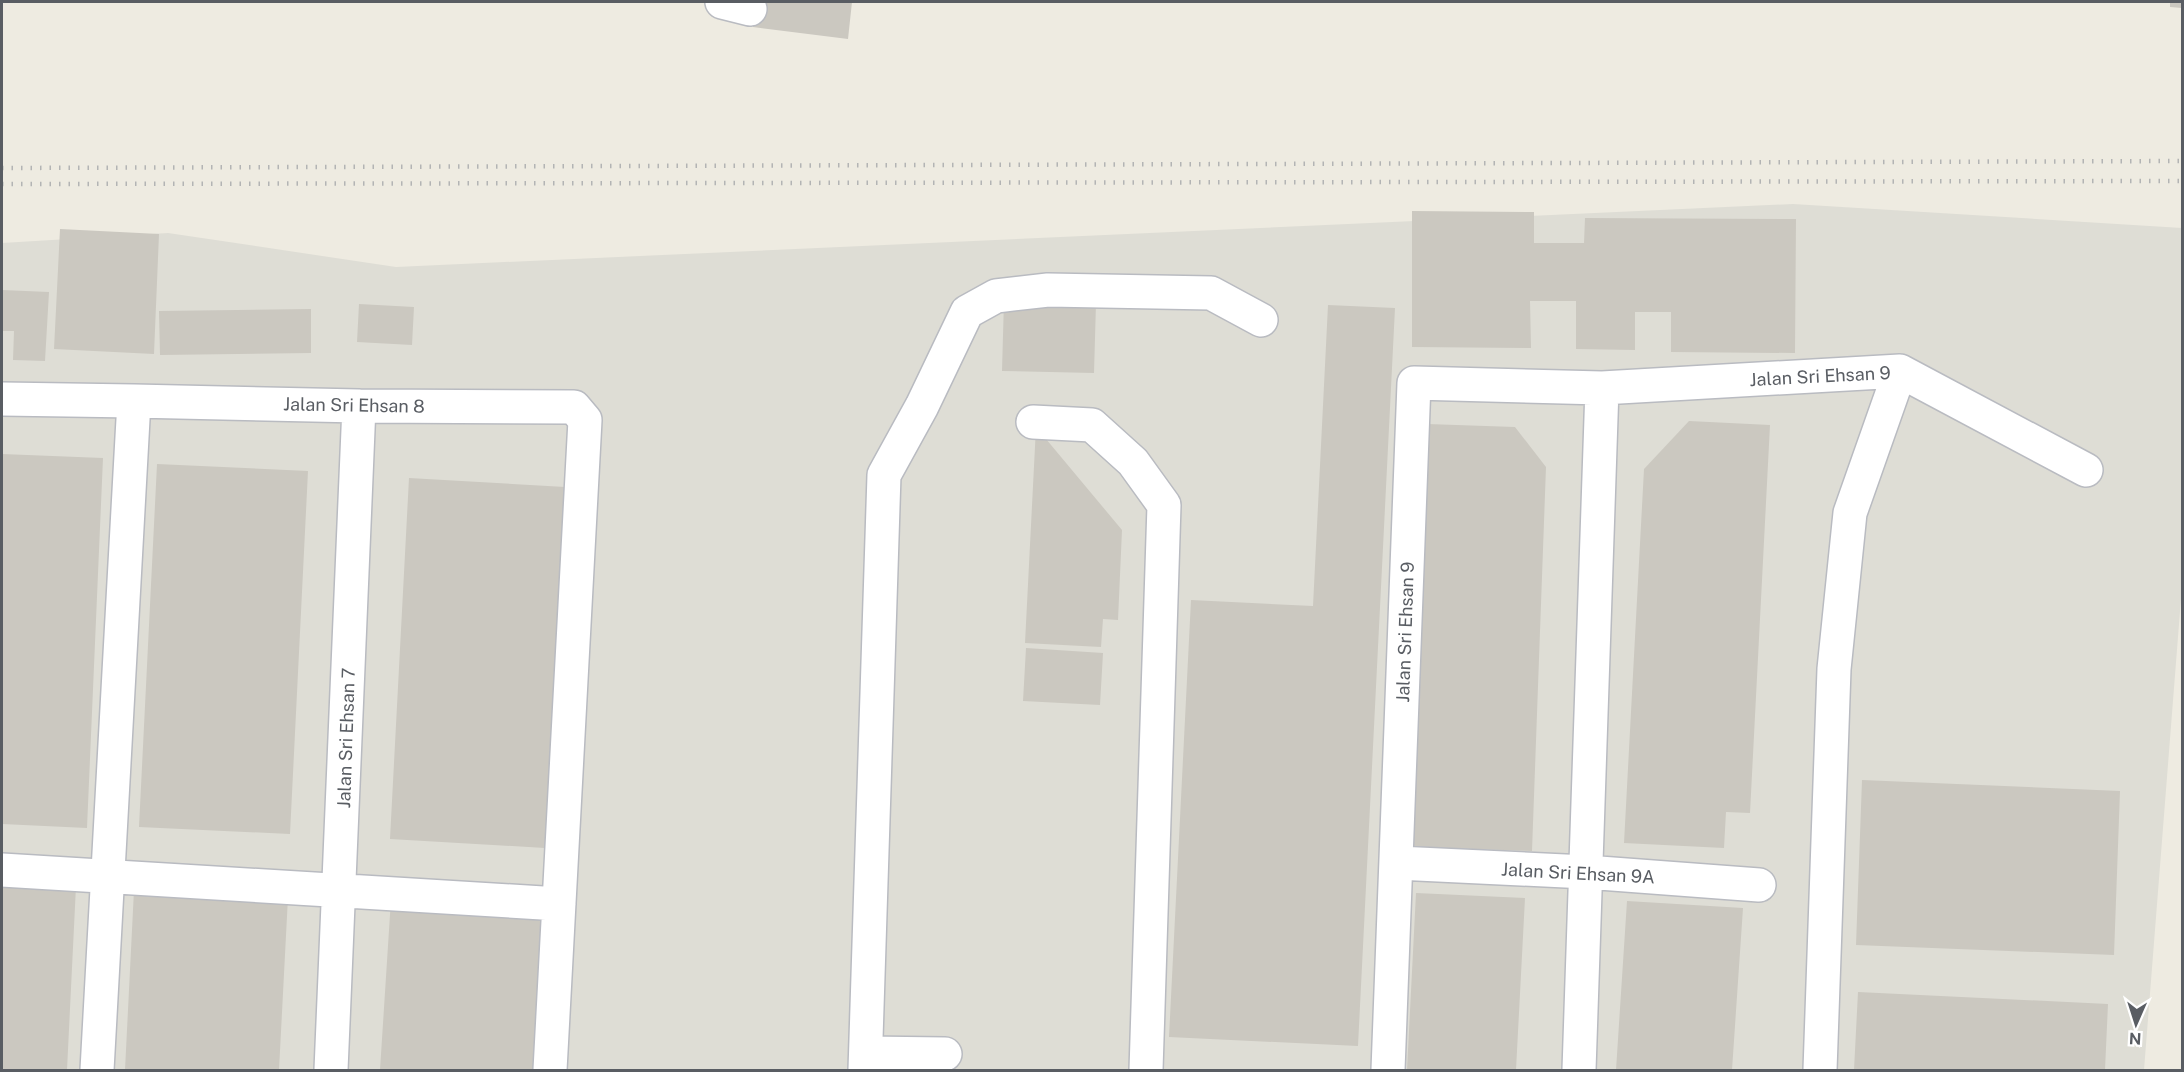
<svg xmlns="http://www.w3.org/2000/svg" width="2184" height="1072" font-family="'Public Sans',sans-serif">
	<style>
		.industrial { fill: #deddd5 }
		.building { fill: #cbc8c0 }
		.lines { fill: none; stroke-linecap: round; stroke-linejoin: round }
		.minor-casing { stroke: #b9bbc1; stroke-width: 36 }
		.minor { stroke: #fff; stroke-width: 33 }
		.rail { stroke: #b3b4b4; stroke-width: 4.5; stroke-dasharray: 1.5 8; stroke-linecap: butt }
		.labels { text-anchor: middle; dominant-baseline: central; stroke-width: 5; stroke-linejoin: round; paint-order: stroke }
		.street-label { font-size: 18px; fill: #595d63; stroke: #fff }
	</style>
	<rect width="100%" height="100%" fill="#eeebe1"/>
	<path class="industrial" d="M 1793,204 L 2182,228 L 2182,586 L 2144,1070 L 2,1070 L 2,243 L 168,233 L 396,267 Z"/>
	<path class="building" d="M 756,2 L 852,2 L 848,39 L 753,27 Z
		M 2170,2 L 2182,2 L 2182,8 L 2170,7 Z
		M 1412,211 L 1534,212 L 1534,243 L 1584,243 L 1585,218 L 1796,219 L 1795,353 L 1671,352 L 1671,312 L 1635,312 L 1635,350 L 1576,349 L 1576,301 L 1530,301 L 1531,348 L 1412,347 Z
		M 60,229 L 159,234 L 154,354 L 54,349 Z
		M 2,290 L 49,292 L 45,361 L 13,360 L 14,331 L 2,331 Z
		M 1004,300 L 1096,303 L 1094,373 L 1002,371 Z
		M 359,304 L 414,307 L 412,345 L 357,342 Z
		M 1328,305 L 1395,308 L 1358,1046 L 1169,1037 L 1191,600 L 1313,606 Z
		M 311,309 L 311,353 L 160,355 L 159,311 Z
		M 1689,421 L 1770,425 L 1750,813 L 1726,812 L 1724,848 L 1624,843 L 1644,469 Z
		M 1427,424 L 1515,427 L 1546,467 L 1532,851 L 1412,847 Z
		M 1036,427 L 1122,530 L 1118,620 L 1103,619 L 1101,647 L 1025,643 Z
		M 2,454 L 103,458 L 87,828 L 2,824 Z
		M 157,464 L 308,471 L 290,834 L 139,827 Z
		M 409,478 L 565,487 L 545,848 L 390,839 Z
		M 1026,648 L 1103,653 L 1100,705 L 1023,701 Z
		M 1862,780 L 2120,791 L 2114,955 L 1856,945 Z
		M 2,882 L 76,886 L 67,1070 L 2,1070 Z
		M 134,890 L 288,897 L 279,1070 L 125,1070 Z
		M 1416,893 L 1525,898 L 1516,1070 L 1407,1070 Z
		M 391,899 L 543,909 L 533,1070 L 380,1070 Z
		M 1627,901 L 1743,908 L 1732,1070 L 1616,1070 Z
		M 1858,992 L 2108,1004 L 2105,1070 L 1854,1070 Z"/>
	<g class="lines">
		<g class="minor-casing">
			<path id="minor" d="M 722,2 L 750,9
				M 2,399 L 134,401 L 97,1070
				M 134,401 L 359,406 L 574,407 L 585,420 L 550,1070
				M 1033,422 L 1092,425 L 1133,462 L 1164,505 L 1146,1070
				M 1397,863 L 1586,872 L 1759,885
				M 2,870 L 559,904
				M 866,1053 L 945,1054
				M 331,1070 L 359,406
				M 865,1070 L 884,475 L 922,406 L 967,312 L 996,296 L 1048,290 L 1211,293 L 1261,320
				M 1388,1070 L 1414,383 L 1602,388
				M 1579,1070 L 1602,388 L 1900,371 L 2086,470
				M 1820,1070 L 1834,669 L 1850,513 L 1900,371"/>
		</g>
		<use href="#minor" class="minor"/>
		<path class="rail" d="M 2,168 L 2182,161
			M 2,184 L 2182,181"/>
	</g>
	<g class="labels">
		<g class="street-label">
			<text transform="translate(1820 376) rotate(-3)">Jalan Sri Ehsan 9</text>
			<text transform="translate(354 405) rotate(1)">Jalan Sri Ehsan 8</text>
			<text transform="translate(1405 632) rotate(-88)">Jalan Sri Ehsan 9</text>
			<text transform="translate(346 738) rotate(-88)">Jalan Sri Ehsan 7</text>
			<text transform="translate(1578 873) rotate(3)">Jalan Sri Ehsan 9A</text>
		</g>
	</g>
	<rect width="2184" height="1072" fill="none" stroke="#595d63" stroke-width="6"/>
	<g transform="translate(2136 1024) rotate(183)" stroke="#ffffff" stroke-width="4.5" paint-order="stroke">
	<path d="M0-4.5L10 22L0 15L-10 22Z" fill="#595d63"/>
	<text y="-9" font-size="16" font-weight="bold" text-anchor="middle" fill="#595d63">N</text>
	</g>
</svg>
